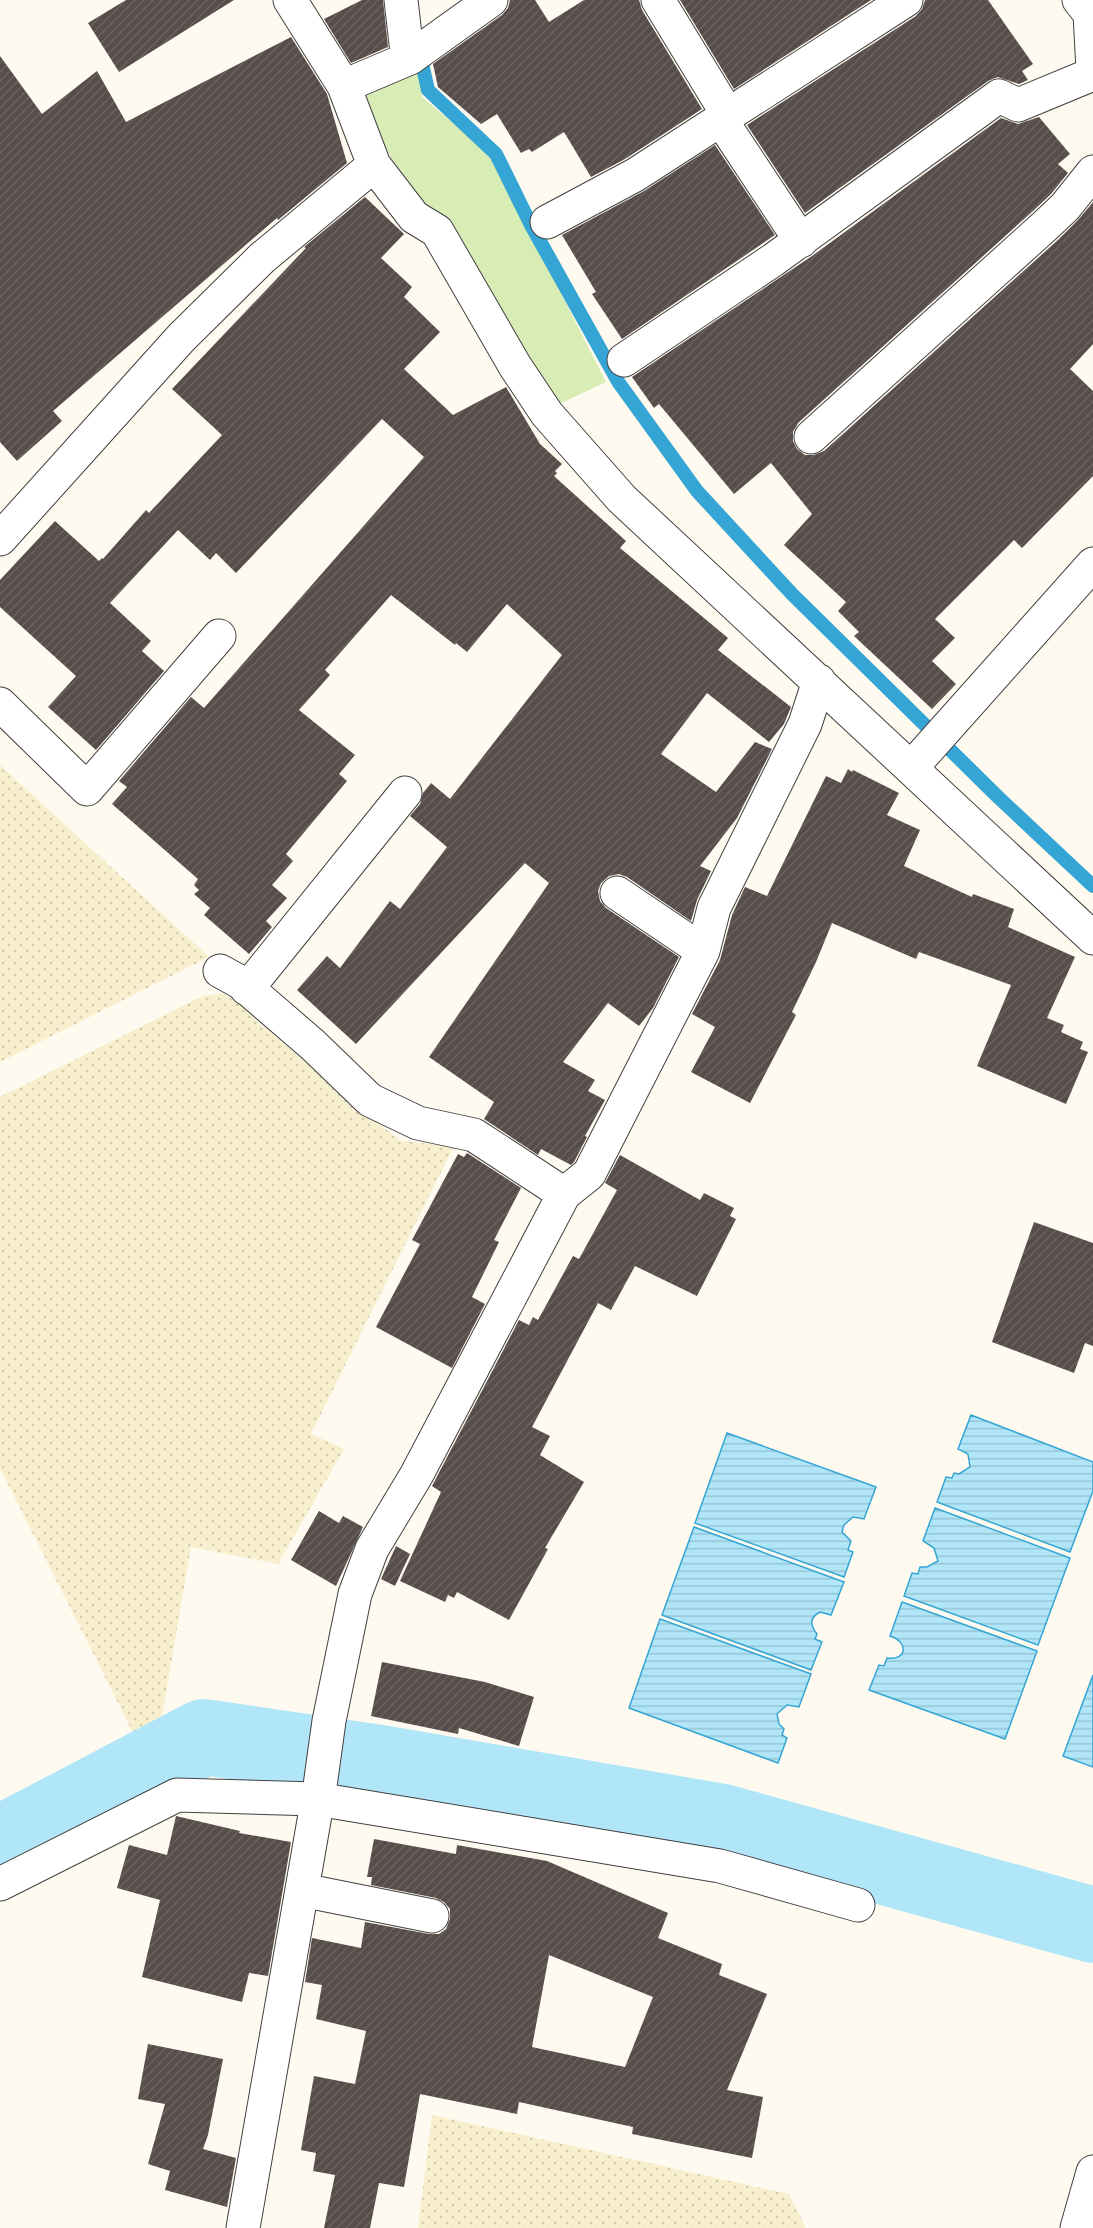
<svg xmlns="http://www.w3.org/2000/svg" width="1093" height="2228" font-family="'Source Serif 4',serif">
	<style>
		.farmland { fill: url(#farmland-dots) }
		.park { fill: #d8ecb6 }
		.water { fill: url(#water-rules); stroke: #34a5d4; stroke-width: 1.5 }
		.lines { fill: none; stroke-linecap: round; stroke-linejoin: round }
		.stream { stroke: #34a5d4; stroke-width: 14 }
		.river { stroke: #b1e6f9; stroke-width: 76 }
		.building { fill: url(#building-hatch); fill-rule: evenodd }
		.minor-casing { stroke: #414141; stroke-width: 35 }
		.minor { stroke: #fff; stroke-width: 33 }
	</style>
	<defs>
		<pattern id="farmland-dots" width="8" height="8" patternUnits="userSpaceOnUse" patternTransform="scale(1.5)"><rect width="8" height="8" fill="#f7efcd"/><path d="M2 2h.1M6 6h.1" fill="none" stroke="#d3ccaf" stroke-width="1.8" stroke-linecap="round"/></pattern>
		<pattern id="water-rules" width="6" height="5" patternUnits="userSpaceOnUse" patternTransform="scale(1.5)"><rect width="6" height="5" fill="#b1e6f9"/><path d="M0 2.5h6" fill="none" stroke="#97c4d4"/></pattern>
		<pattern id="building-hatch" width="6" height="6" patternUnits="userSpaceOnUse" patternTransform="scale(1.5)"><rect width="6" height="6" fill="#574d4a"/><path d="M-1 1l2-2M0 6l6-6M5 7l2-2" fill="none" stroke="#6a6260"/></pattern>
	</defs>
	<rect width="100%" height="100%" fill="#fffaef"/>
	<path class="farmland" d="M 0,765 L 209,957 L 0,1062 Z
		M 222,993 L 239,1003 L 258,1022 L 381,1126 L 401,1141 L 454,1146 L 311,1434 L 344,1449 L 278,1564 L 191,1547 L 161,1721 L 134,1735 L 0,1468 L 0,1097 L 203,996 Z
		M 432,2115 L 789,2194 L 806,2228 L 418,2228 Z"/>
	<path class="park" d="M 418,69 L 422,97 L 491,155 L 606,382 L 551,408 L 409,190 L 358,97 Z"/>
	<path class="water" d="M 971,1415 L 1093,1462 L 1093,1491 L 1070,1552 L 937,1502 L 946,1477 L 952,1478 L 954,1473 L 959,1474 L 970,1467 L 968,1454 L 958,1449 Z
		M 727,1433 L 876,1487 L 864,1519 L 853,1517 L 844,1525 L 842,1532 L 851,1541 L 848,1550 L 853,1552 L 844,1577 L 695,1523 Z
		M 935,1508 L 1070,1558 L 1038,1645 L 904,1596 L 912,1573 L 918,1574 L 920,1567 L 927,1567 L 938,1561 L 934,1548 L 923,1541 Z
		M 694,1527 L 844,1582 L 831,1615 L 820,1612 C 809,1618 810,1625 817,1634 L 815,1639 L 822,1642 L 811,1670 L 662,1615 Z
		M 902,1602 L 1037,1651 L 1005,1739 L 869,1690 L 879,1665 L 884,1666 L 887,1658 C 907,1661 909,1642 890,1636 Z
		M 660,1619 L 811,1674 L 799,1707 L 787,1705 L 777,1714 L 779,1724 L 784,1729 L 782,1735 L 787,1738 L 778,1763 L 629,1708 Z
		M 1093,1675 L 1093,1767 L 1063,1756 Z"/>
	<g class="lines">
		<path class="stream" d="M 419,50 L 428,90 L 496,154 L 531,225 L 619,383 L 697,491 L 792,594 L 998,797 L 1093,886"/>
		<path class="river" d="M 0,1844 L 204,1737 L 374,1762 L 723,1822 L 1093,1925"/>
	</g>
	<path class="building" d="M 126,0 L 234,0 L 119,72 L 88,23 Z
		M 362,0 L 383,0 L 388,47 L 351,63 L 324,19 Z
		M 510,0 L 535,0 L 549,22 L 584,0 L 639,0 L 642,10 L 702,109 L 625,159 L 591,177 L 564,132 L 532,152 L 529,149 L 521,153 L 497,114 L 481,124 L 438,87 L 433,64 L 502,15 L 508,8 Z
		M 680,0 L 871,0 L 734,89 Z
		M 925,0 L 988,0 L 1033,64 L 1022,71 L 1028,80 L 1019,84 L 998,77 L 988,81 L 805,213 L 747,125 L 916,16 L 922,9 Z
		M 291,37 L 327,94 L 347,163 L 278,220 L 277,218 L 53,411 L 62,421 L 17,461 L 0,442 L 0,56 L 42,114 L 97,71 L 126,122 Z
		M 1039,117 L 1070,154 L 1058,164 L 1068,173 L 1051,194 L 1033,211 L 798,423 L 793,432 L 793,441 L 797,449 L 805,455 L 814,455 L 824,451 L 1059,239 L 1078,220 L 1093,202 L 1093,344 L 1070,369 L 1093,391 L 1093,476 L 1022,548 L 1014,540 L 935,619 L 955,638 L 932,661 L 956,684 L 932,709 L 854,636 L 859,632 L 838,611 L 846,602 L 784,545 L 812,514 L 771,463 L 734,494 L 659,404 L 654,408 L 632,377 L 812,256 L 1001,118 L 1018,124 Z
		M 715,145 L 775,235 L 622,339 L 592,294 L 596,292 L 562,235 L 644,191 Z
		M 365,197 L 404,234 L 381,258 L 412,287 L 404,297 L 440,332 L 404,369 L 453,415 L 506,387 L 540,444 L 562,464 L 555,471 L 557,473 L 554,476 L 626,541 L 620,548 L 728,638 L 718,650 L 791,707 L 784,724 L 769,742 L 707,693 L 661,754 L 716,792 L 755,742 L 772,749 L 737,818 L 700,866 L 711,871 L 697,900 L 691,921 L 627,877 L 619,874 L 609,876 L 601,883 L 598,891 L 600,901 L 606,908 L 679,957 L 653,1008 L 639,1026 L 608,1003 L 563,1062 L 595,1080 L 588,1091 L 605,1100 L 585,1136 L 587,1137 L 574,1162 L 571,1165 L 541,1149 L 538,1155 L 484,1119 L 494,1102 L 429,1057 L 549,883 L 525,863 L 356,1044 L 297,990 L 327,956 L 340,968 L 390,901 L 400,909 L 447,847 L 410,816 L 420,804 L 423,793 L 431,783 L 450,799 L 562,655 L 507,604 L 467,652 L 456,643 L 455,645 L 391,595 L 325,670 L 330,675 L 299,710 L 355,755 L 339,774 L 347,781 L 286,854 L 293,861 L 272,885 L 287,898 L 266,921 L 272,927 L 249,954 L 204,915 L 210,908 L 194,894 L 199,890 L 194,885 L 198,879 L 112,804 L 127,787 L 119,781 L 191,697 L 204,708 L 424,457 L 382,419 L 236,573 L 216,553 L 210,560 L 178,530 L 110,603 L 151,641 L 142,651 L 164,671 L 96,750 L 48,707 L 76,676 L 0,607 L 0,580 L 55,521 L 99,561 L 102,558 L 103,559 L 146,510 L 149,513 L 222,435 L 172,389 L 306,248 L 304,247 Z
		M 848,769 L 852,772 L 853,770 L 899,793 L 887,815 L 920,830 L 904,866 L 972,897 L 973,894 L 1014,909 L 1008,927 L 1075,957 L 1047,1018 L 1064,1025 L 1061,1032 L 1083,1042 L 1080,1049 L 1088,1052 L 1066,1104 L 977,1066 L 1011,985 L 919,952 L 916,959 L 832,923 L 816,962 L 792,1012 L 796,1015 L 750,1103 L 691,1072 L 715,1027 L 692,1014 L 720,960 L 732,915 L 745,887 L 767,896 L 826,776 L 841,783 Z
		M 467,1153 L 521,1188 L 494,1240 L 499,1242 L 472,1297 L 485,1304 L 452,1368 L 376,1327 L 420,1244 L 412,1240 L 458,1154 L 464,1157 Z
		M 620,1155 L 700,1200 L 704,1193 L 734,1208 L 730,1216 L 736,1219 L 697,1296 L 635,1266 L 611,1310 L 598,1303 L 532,1427 L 550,1436 L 540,1455 L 584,1482 L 545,1548 L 548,1549 L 509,1620 L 457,1592 L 454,1598 L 448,1595 L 445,1602 L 400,1581 L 441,1492 L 432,1486 L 519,1320 L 529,1325 L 533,1317 L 538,1320 L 573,1256 L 579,1259 L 617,1190 L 605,1183 Z
		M 1034,1222 L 1093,1243 L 1093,1346 L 1085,1343 L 1074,1373 L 992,1342 Z
		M 319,1511 L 339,1523 L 343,1516 L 363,1527 L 336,1586 L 291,1560 Z
		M 396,1546 L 410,1554 L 395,1586 L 381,1579 Z
		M 382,1662 L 485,1682 L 534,1697 L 519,1746 L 459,1728 L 458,1734 L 371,1716 Z
		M 176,1816 L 240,1831 L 239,1833 L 291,1842 L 268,1976 L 249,1973 L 242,2002 L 142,1977 L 160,1900 L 117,1888 L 129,1845 L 167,1855 Z
		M 374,1839 L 456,1854 L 457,1845 L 547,1861 L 668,1913 L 658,1938 L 722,1964 L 719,1975 L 767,1994 L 727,2090 L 763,2097 L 752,2158 L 632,2134 L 633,2127 L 519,2102 L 517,2114 L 420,2094 L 404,2187 L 379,2183 L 370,2228 L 324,2228 L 335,2175 L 313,2171 L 316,2153 L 301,2150 L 314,2076 L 355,2084 L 366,2031 L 316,2019 L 322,1985 L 305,1982 L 312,1938 L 361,1948 L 365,1922 L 429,1934 L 439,1934 L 446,1929 L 450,1919 L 450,1909 L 444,1902 L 436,1898 L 371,1885 L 372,1877 L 367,1877 ZM 549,1955 L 653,1997 L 625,2067 L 532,2047 Z
		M 148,2044 L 223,2059 L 208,2135 L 203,2149 L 236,2158 L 227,2207 L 165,2190 L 170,2171 L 148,2164 L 165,2104 L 138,2099 Z"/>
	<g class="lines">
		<g class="minor-casing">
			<path id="minor" d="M 290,0 L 344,86 L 374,165 L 414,217 L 437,231 L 515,366 L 547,414 L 622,499 L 1093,938
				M 401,0 L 406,44 L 410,58
				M 658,0 L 728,115
				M 1079,0 L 1090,14 L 1093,70
				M 344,86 L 410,58 L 491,0
				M 721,120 L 801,241
				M 547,222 L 635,175 L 906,0
				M 624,360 L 773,260 L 999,96 L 1018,105 L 1093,74
				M 811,437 L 1046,225 L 1065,207 L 1093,172
				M 0,539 L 181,338 L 262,258 L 374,165
				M 0,704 L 87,789 L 219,636
				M 911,768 L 1093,564
				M 617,893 L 703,951
				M 220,971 L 240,982 L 313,1045 L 370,1100 L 418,1123 L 474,1135 L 564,1194
				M 247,989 L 405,793
				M 0,1884 L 177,1795 L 317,1799 L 720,1866 L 858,1905
				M 302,1890 L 432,1916
				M 243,2228 L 320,1786 L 329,1721 L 355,1594 L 372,1549 L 417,1474 L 564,1194 L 589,1174 L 703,951 L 714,908 L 805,724 L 819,681
				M 1077,2228 L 1093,2172"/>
		</g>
		<use href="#minor" class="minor"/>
	</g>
</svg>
